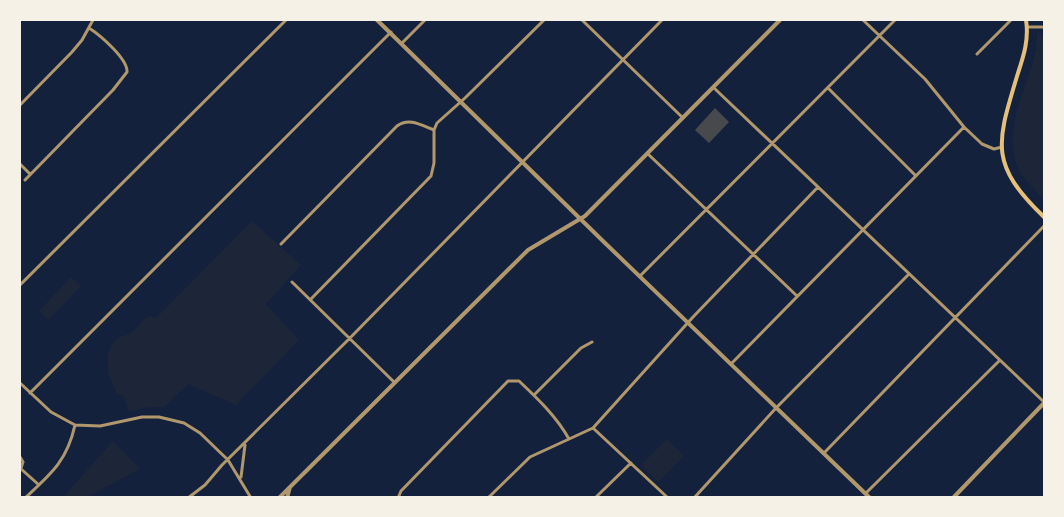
<svg xmlns="http://www.w3.org/2000/svg" width="1064" height="517" font-family="'DM Sans',sans-serif">
	<style>
		.green { fill: #1d2539 }
		.building { fill: #48494c }
		.lines { fill: none; stroke-linecap: round; stroke-linejoin: round }
		.minor { stroke: #b1986c; stroke-width: 3 }
		.tertiary { stroke: #b1986c; stroke-width: 4 }
		.secondary { stroke: #e5c07b; stroke-width: 4 }
	</style>
	<rect width="100%" height="100%" fill="#14213d"/>
	<path class="green" d="M 1037,31 L 1044,38 L 1044,199 C 1034,189 1021,177 1016,163 C 1004,125 1028,86 1036,50 C 1037,44 1037,37 1037,31 Z
		M 252,221 L 301,265 L 266,304 L 299,340 L 236,405 L 188,384 L 164,407 L 150,407 L 129,411 L 123,395 L 119,395 L 116,393 C 115,387 113,385 111,380 C 105,367 106,344 120,337 C 122,335 126,336 129,334 C 138,329 140,319 150,316 L 155,319 Z
		M 71,277 L 81,286 L 49,320 L 39,311 Z
		M 667,439 L 684,456 L 658,482 L 641,465 Z
		M 113,441 L 140,469 L 87,497 L 63,497 Z"/>
	<path class="building" d="M 715,108 L 729,122 L 709,143 L 695,130 Z"/>
	<g class="lines">
		<path class="minor" d="M 582,20 L 683,118
			M 863,20 L 925,79 L 964,127 L 982,144 L 994,149 L 1002,147
			M 1027,27 L 1042,27
			M 402,43 L 425,20
			M 977,54 L 1011,20
			M 714,88 L 1044,402
			M 828,88 L 916,176
			M 20,105 L 72,52 L 82,40 L 93,20
			M 648,154 L 797,296
			M 20,164 L 30,174
			M 25,180 L 113,90 L 127,72 C 128,59 100,35 89,28
			M 281,244 L 397,126 C 409,117 421,125 434,130
			M 640,276 L 895,20
			M 292,282 L 394,382
			M 20,285 L 286,20
			M 311,299 L 431,176 L 434,163 L 434,130 L 437,123 L 465,98 L 544,20
			M 731,364 L 964,127
			M 20,383 L 51,412 L 75,425 L 100,426 L 142,417 L 159,417 L 184,423 L 200,433 L 228,460 L 251,498
			M 30,393 L 391,32
			M 534,395 L 581,348 L 592,342
			M 593,428 L 668,498
			M 824,453 L 1044,226
			M 20,457 L 23,462 L 21,468
			M 20,468 L 39,485
			M 241,477 L 245,445
			M 866,493 L 999,361
			M 25,498 C 51,474 67,461 75,425
			M 188,498 L 205,485 L 222,465 L 350,338 L 662,20
			M 398,498 L 401,491 L 508,381 L 519,381 C 538,399 556,416 569,439
			M 488,498 L 530,457 L 593,428 L 693,317 L 818,187
			M 595,498 L 631,463
			M 694,498 L 776,408 L 909,274"/>
		<path class="tertiary" d="M 377,20 L 605,243 L 870,498
			M 279,498 L 528,250 L 585,216 L 780,20
			M 287,498 L 290,487
			M 953,498 L 1044,403"/>
		<path class="secondary" d="M 1026,20 C 1029,39 1024,55 1018,73 C 997,143 988,163 1044,217"/>
	</g>
	<rect width="1064" height="517" fill="none" stroke="#f6f1e7" stroke-width="42"/>
</svg>
